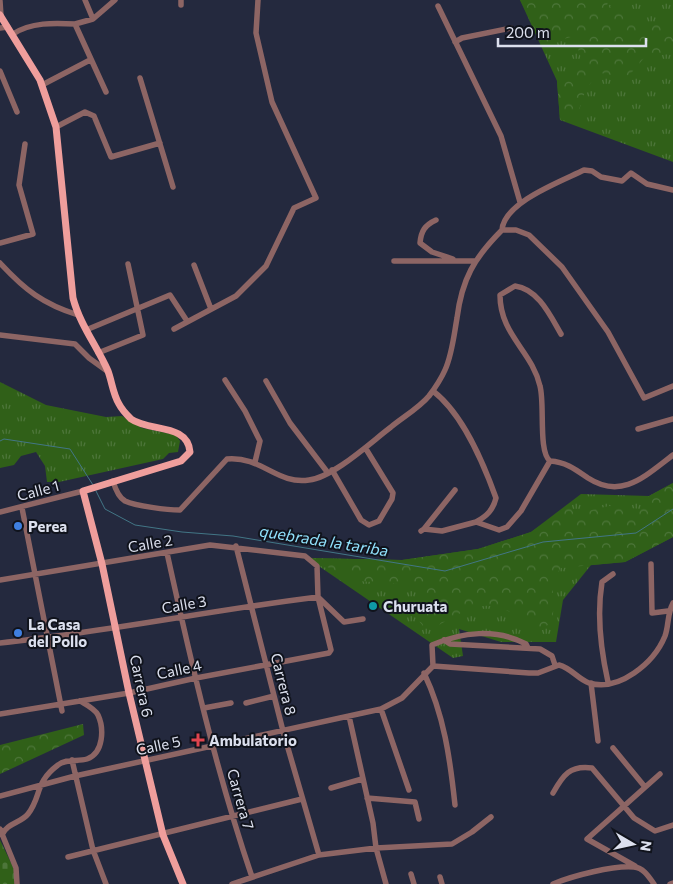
<svg xmlns="http://www.w3.org/2000/svg" width="673" height="884" font-family="Commissioner,sans-serif">
	<style>
		.grass { fill: url(#grass-tufts) }
		.forest { fill: url(#forest-crowns) }
		.cemetery { fill: url(#cemetery-stones) }
		.lines { fill: none; stroke-linecap: round; stroke-linejoin: round }
		.stream { stroke: #427686; stroke-width: 1 }
		.minor { stroke: #8d6564; stroke-width: 5.5 }
		.major { stroke: #ef9e9c; stroke-width: 7 }
		.shop-dot { fill: #3f7fe0; stroke: #10131c; stroke-width: 2 }
		.culture-dot { fill: #0f9aa8; stroke: #10131c; stroke-width: 2 }
		.health-dot { fill: #e0444e; stroke: #10131c; stroke-width: 2 }
		.labels { text-anchor: middle; dominant-baseline: central; stroke-width: 4; stroke-linejoin: round; paint-order: stroke }
		.street-label { font-size: 15px; fill: #dce0ee; stroke: #10131c }
		.poi-label { font-size: 15px; font-weight: bold; fill: #dce0ee; stroke: #10131c; text-anchor: start }
		.water-label { font-size: 16px; font-style: italic; fill: #90e1fc; stroke: #10131c }
	</style>
	<defs>
		<pattern id="grass-tufts" width="24" height="20" patternUnits="userSpaceOnUse" patternTransform="scale(1.25)"><rect width="24" height="20" fill="#306018"/><path d="M3 7l-1-3M5 7V3M7 7l1-3M15 17l-1-3M17 17v-4M19 17l1-3" fill="none" stroke="#4d763a"/></pattern>
		<pattern id="forest-crowns" width="20" height="18" patternUnits="userSpaceOnUse" patternTransform="scale(1.25)"><rect width="20" height="18" fill="#306018"/><path d="M2 6a3 3 0 1 1 6 0M12 15a3 3 0 1 1 6 0" fill="none" stroke="#4d763a"/></pattern>
		<pattern id="cemetery-stones" width="16" height="16" patternUnits="userSpaceOnUse" patternTransform="scale(1.25)"><rect width="16" height="16" fill="#306018"/><path d="M2 7V4a2 2 0 0 1 4 0v3zM10 15v-3a2 2 0 0 1 4 0v3z" fill="#4d763a"/></pattern>
	</defs>
	<rect width="100%" height="100%" fill="#24293e"/>
	<path class="grass" d="M 520,0 L 673,0 L 673,162 L 560,120 L 557,81 Z
		M 0,382 L 46,405 L 106,417 L 122,416 L 142,428 L 176,435 L 180,441 L 178,452 L 169,453 L 163,459 L 59,482 L 47,482 L 45,466 L 36,452 L 21,456 L 14,465 L 0,468 Z
		M 673,483 L 673,537 L 625,562 L 591,565 L 563,600 L 556,642 L 501,642 L 459,629 L 463,656 L 453,658 L 307,558 L 402,560 L 478,549 L 531,532 L 581,494 L 649,496 Z"/>
	<path class="forest" d="M 520,0 L 609,0 L 607,5 C 613,9 640,21 645,22 C 656,25 662,20 673,27 L 673,54 L 646,56 C 625,79 633,79 601,73 C 584,85 581,103 576,122 L 560,120 L 557,81 L 582,61 L 574,36 L 543,45 Z
		M 673,483 L 673,537 L 625,562 L 561,568 L 552,579 L 551,586 L 555,599 L 552,620 L 543,630 L 536,630 C 509,609 491,596 457,615 C 450,620 443,621 437,627 L 424,627 L 413,614 L 424,603 L 423,586 L 359,581 L 307,558 L 402,560 L 478,549 L 531,532 L 570,505 L 574,514 L 609,506 L 640,509 L 649,496 Z
		M 83,724 L 84,735 L 0,774 L 0,745 Z"/>
	<path class="cemetery" d="M 0,840 L 14,869 L 15,884 L 0,884 Z"/>
	<g class="lines">
		<path class="stream" d="M 0,441 L 4,439 L 70,449 L 93,485
			M 96,491 L 105,509 L 135,525 L 182,532 L 233,536 L 445,571 L 543,542 L 636,533 L 673,509"/>
		<path class="minor" d="M 85,0 L 93,19
			M 181,0 L 181,5
			M 0,1 L 1,16
			M 438,6 L 501,136 L 520,202
			M 75,24 L 93,19 L 115,0
			M 0,28 L 8,27
			M 13,34 C 31,22 54,23 75,24 L 106,92
			M 455,42 L 462,38 L 511,28
			M 0,71 L 17,112
			M 140,78 L 173,187
			M 42,85 L 90,60
			M 56,127 L 85,112 L 94,116 L 111,157 L 160,143
			M 436,220 C 425,225 421,231 420,243 L 432,252 L 453,259
			M 502,230 C 504,202 562,181 584,170 L 592,171 L 601,177 L 622,181 L 631,173 L 647,184 L 673,190
			M 0,243 L 33,234 L 19,185 L 25,144
			M 394,261 L 475,261
			M 0,263 C 25,290 43,304 78,315
			M 194,265 L 211,309
			M 174,329 L 236,296 L 266,266 L 294,208 L 316,198 L 272,102 L 256,33 L 258,0
			M 86,330 L 170,295 L 187,321
			M 0,335 L 75,344 L 89,358 L 107,371
			M 98,353 L 143,335 L 128,264
			M 225,380 L 245,411 L 260,441 L 255,462
			M 266,381 L 290,423 L 328,473
			M 433,391 C 463,414 483,462 496,498 C 493,510 487,516 476,522
			M 638,429 L 673,419
			M 550,461 C 566,462 575,469 588,478 C 622,500 645,476 673,455
			M 332,470 L 361,520 L 369,525 L 379,521 L 392,499 L 393,493 L 366,449
			M 113,481 C 115,488 118,497 125,501 C 136,506 167,510 180,510 L 227,459 C 262,456 277,485 309,480 C 334,477 371,442 391,427 C 403,417 419,408 429,396 C 435,388 441,379 445,370 C 452,355 454,335 457,318 C 462,279 474,258 502,230 L 516,230 L 529,235 L 562,267 L 608,332 L 644,398 L 673,386
			M 22,508 L 62,711
			M 0,512 L 83,491
			M 424,529 L 455,490
			M 421,531 L 424,529 L 442,531 L 476,522 L 499,530 L 507,527 L 521,511 L 550,461 C 538,452 545,404 540,386 C 532,351 500,335 500,295 L 515,286 C 538,289 550,315 561,334
			M 236,546 L 283,731 L 319,855
			M 167,553 C 191,662 216,771 252,877
			M 651,564 L 652,613 L 668,611
			M 0,580 L 210,545 L 305,556 L 317,566 L 318,597 L 331,650 L 329,653 L 196,678 L 129,693 L 0,714
			M 444,640 L 450,644 L 540,649 L 552,656 L 555,665
			M 0,643 C 107,632 212,610 318,597 L 344,622 L 363,619
			M 433,666 L 432,645 C 462,632 496,628 526,644 L 528,648
			M 424,673 C 444,715 450,758 455,805
			M 608,682 C 601,651 597,613 602,582 L 613,574
			M 591,683 L 598,741
			M 246,703 L 274,696
			M 204,708 L 231,703
			M 381,709 L 409,790
			M 349,716 L 373,823 L 376,848 L 386,884
			M 613,748 L 645,787
			M 72,760 L 93,850 L 106,884
			M 331,788 L 362,779
			M 553,793 C 563,775 570,765 592,768 L 634,818 L 655,831 L 673,825
			M 0,796 L 75,776 L 381,709 L 402,698 L 433,666 L 529,673 L 538,673 L 559,665 C 571,668 578,679 589,683 C 619,692 654,663 665,636 C 669,625 667,614 673,603
			M 367,798 L 415,802 L 419,819
			M 0,829 L 16,868 L 17,884
			M 2,835 C 7,823 21,823 28,814 C 42,796 34,783 58,765 C 66,758 78,762 87,759 C 104,753 104,728 98,715 C 95,709 85,704 80,701
			M 68,857 L 302,799
			M 635,866 L 587,839 L 660,774
			M 411,874 L 414,884
			M 440,877 L 442,884
			M 232,884 L 319,855 L 376,848 L 452,844 L 472,832 L 491,817
			M 553,884 C 572,876 614,865 634,867 C 644,868 649,877 654,884
			M 670,884 L 673,883"/>
		<path class="major" d="M 0,15 L 40,80 L 56,127 L 73,298 C 80,325 97,346 108,371 C 112,382 113,394 119,404 C 122,410 127,415 131,419 C 149,432 188,423 190,452 L 181,461 L 83,491 L 102,564 L 129,693 L 163,835 L 183,884"/>
	</g>
	<g class="shop-dot">
		<circle cx="18" cy="526" r="5"/>
		<circle cx="18" cy="633" r="5"/>
	</g>
	<circle class="culture-dot" cx="373" cy="606" r="5"/>
	<path class="health-dot" d="M195.5 732.5h5v5h5v5h-5v5h-5v-5h-5v-5h5z"/>
	<g class="labels">
		<g class="street-label">
			<text transform="translate(38 490) rotate(-15)">Calle 1</text>
			<text transform="translate(150 543) rotate(-10)">Calle 2</text>
			<text transform="translate(184 604) rotate(-10)">Calle 3</text>
			<text transform="translate(179 669) rotate(-12)">Calle 4</text>
			<text transform="translate(284 684) rotate(76)">Carrera 8</text>
			<text transform="translate(142 686) rotate(78)">Carrera 6</text>
			<text transform="translate(158 745) rotate(-12)">Calle 5</text>
			<text transform="translate(241 799) rotate(74)">Carrera 7</text>
		</g>
		<g class="poi-label">
			<text x="28" y="526">Perea</text>
			<text x="383" y="606">Churuata</text>
			<text x="28" y="624">La Casa<tspan x="28" dy="17">del Pollo</tspan></text>
			<text x="209" y="740">Ambulatorio</text>
		</g>
		<g class="water-label">
			<text transform="translate(324 540) rotate(9)">quebrada la tariba</text>
		</g>
	</g>
	<g transform="translate(633 844) rotate(99)" stroke="#10131c" stroke-width="4" paint-order="stroke">
	<path d="M0-4L9 19L0 12L-9 19Z" fill="#dce0ee"/>
	<text y="-8" font-size="14" font-weight="bold" text-anchor="middle" fill="#dce0ee">N</text>
	</g>
	<path d="M498 38v8h148v-8" fill="none" stroke="#dce0ee" stroke-width="2.5"/>
	<text x="506" y="38" font-size="15" fill="#dce0ee" stroke="#10131c" stroke-width="4" paint-order="stroke">200 m</text>
</svg>
